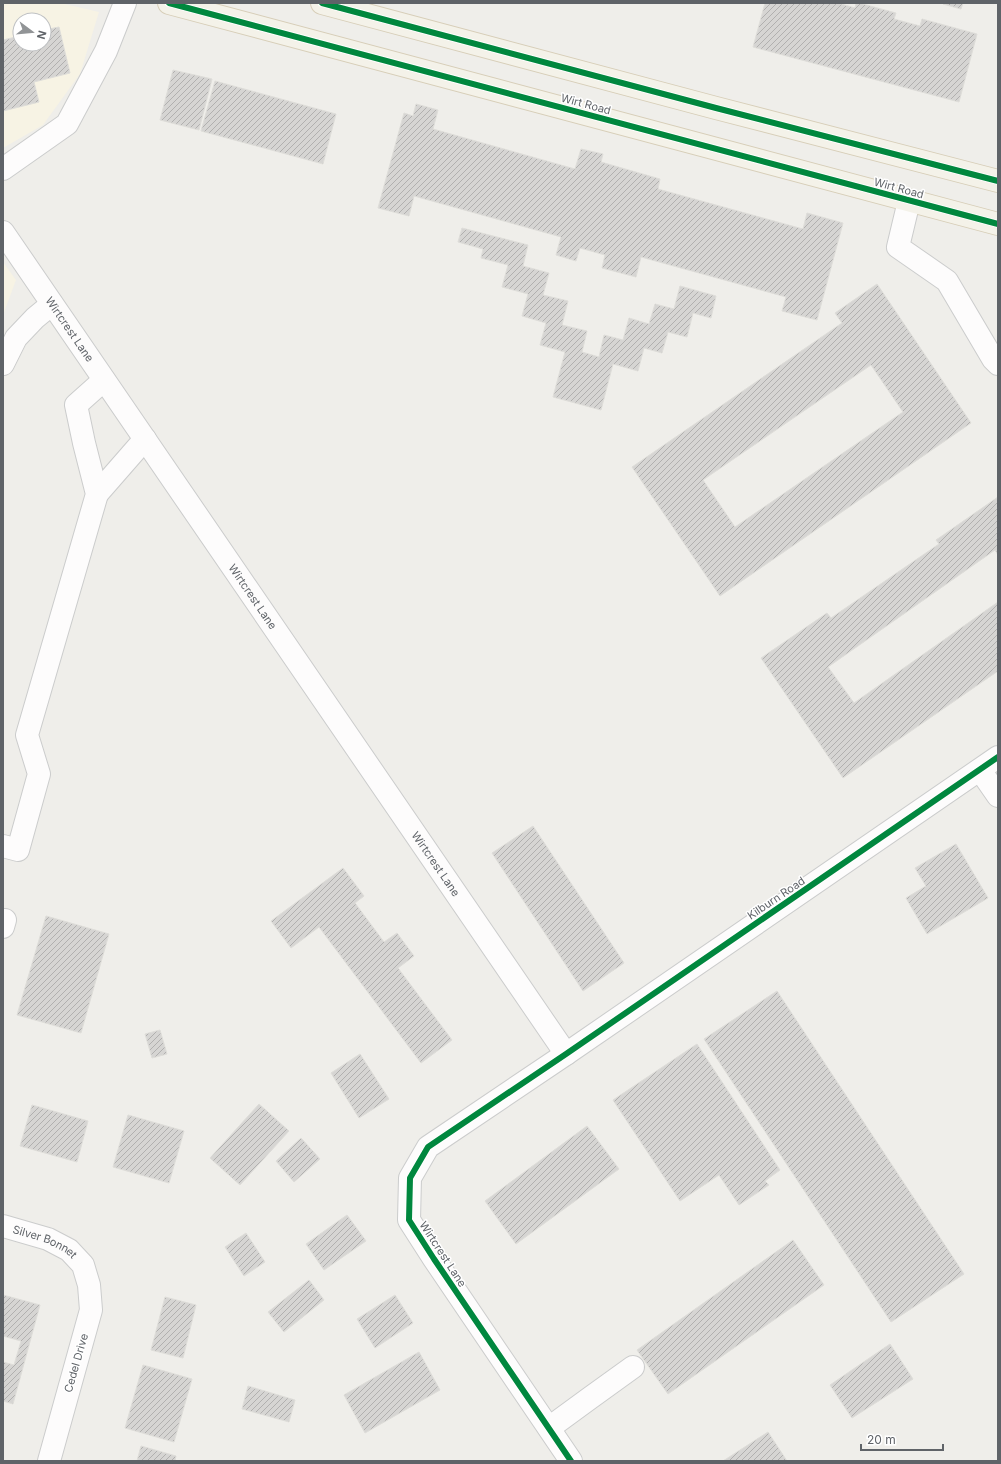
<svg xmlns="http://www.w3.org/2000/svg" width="1001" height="1464" font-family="Inter,sans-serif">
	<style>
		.commercial { fill: #f7f3e4; fill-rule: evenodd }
		.building { fill: url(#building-hatch); stroke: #deddd9; fill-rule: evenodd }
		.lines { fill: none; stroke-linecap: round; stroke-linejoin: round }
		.minor-casing { stroke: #cbcccc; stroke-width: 24 }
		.major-casing { stroke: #d7ceb8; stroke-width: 24 }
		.minor { stroke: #fdfcfc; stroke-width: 22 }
		.major { stroke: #f4f2e9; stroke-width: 22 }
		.cycleway-casing { stroke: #fff; stroke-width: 8 }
		.cycleway { stroke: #00873e; stroke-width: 6 }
		.labels { text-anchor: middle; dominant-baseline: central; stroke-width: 3; stroke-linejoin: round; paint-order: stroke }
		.street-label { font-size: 11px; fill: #5f6368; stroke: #fff }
	</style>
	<defs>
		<pattern id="building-hatch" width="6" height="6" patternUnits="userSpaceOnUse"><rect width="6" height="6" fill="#d6d5d3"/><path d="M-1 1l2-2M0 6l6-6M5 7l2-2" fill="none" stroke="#b1b0af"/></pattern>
	</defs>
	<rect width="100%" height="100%" fill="#efeeea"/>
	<path class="commercial" d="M 3,3 L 60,3 L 99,12 L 80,74 L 43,125 L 3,148 ZM 20,20 L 44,20 L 44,44 L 20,44 Z
		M 3,262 L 16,280 L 3,315 Z"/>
	<path class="building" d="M 765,3 L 838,3 L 855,8 L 856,3 L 859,3 L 896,13 L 894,19 L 920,26 L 922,19 L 977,34 L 959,102 L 753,47 Z
		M 944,3 L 963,3 L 961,9 L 943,4 Z
		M 59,27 L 70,73 L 34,82 L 39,102 L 3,111 L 3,40 L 20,36 L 20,44 L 44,44 L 44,30 Z
		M 173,70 L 212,79 L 199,130 L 160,120 Z
		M 215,81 L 336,114 L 323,164 L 201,131 Z
		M 416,104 L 438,110 L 433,129 L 575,169 L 581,149 L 603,154 L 601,162 L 660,179 L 658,189 L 803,229 L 807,213 L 843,223 L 817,320 L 782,311 L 786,297 L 641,257 L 636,277 L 602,268 L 605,255 L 580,248 L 576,261 L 556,255 L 561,237 L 414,196 L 409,216 L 378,208 L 404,113 L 413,116 Z
		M 462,228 L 528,245 L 523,266 L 549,273 L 543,295 L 568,301 L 562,325 L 587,331 L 582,352 L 599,357 L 604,335 L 623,340 L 629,318 L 649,324 L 655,304 L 674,309 L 680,286 L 716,296 L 711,318 L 693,313 L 687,337 L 668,332 L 662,353 L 644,348 L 638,371 L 613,364 L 601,410 L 553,397 L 565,352 L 540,345 L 546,323 L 522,316 L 528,294 L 502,287 L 508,265 L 481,258 L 483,249 L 458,242 Z
		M 877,284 L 971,423 L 720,596 L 632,467 L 842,323 L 835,313 ZM 871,365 L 903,412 L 735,527 L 703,480 Z
		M 998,497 L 998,555 L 995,550 L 828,667 L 854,703 L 998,602 L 998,671 L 843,778 L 761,658 L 827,613 L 831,618 L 939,544 L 936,540 Z
		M 533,826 L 624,963 L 583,991 L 492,853 Z
		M 956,844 L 988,898 L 927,934 L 906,898 L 926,886 L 915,868 Z
		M 343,868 L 364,896 L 355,903 L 384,942 L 397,933 L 414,956 L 398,968 L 452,1040 L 421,1063 L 319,927 L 291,948 L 271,921 Z
		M 46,916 L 109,934 L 81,1033 L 17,1015 Z
		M 777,991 L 964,1274 L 891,1322 L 704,1039 Z
		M 160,1030 L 167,1054 L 152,1058 L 145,1034 Z
		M 697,1044 L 780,1170 L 765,1181 L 769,1185 L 739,1205 L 719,1175 L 680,1201 L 613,1100 Z
		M 360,1054 L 389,1099 L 359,1118 L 331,1073 Z
		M 259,1104 L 289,1131 L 240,1185 L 210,1158 Z
		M 32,1105 L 88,1121 L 77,1162 L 20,1146 Z
		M 128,1115 L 184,1131 L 169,1183 L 113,1167 Z
		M 587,1126 L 619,1169 L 516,1244 L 485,1201 Z
		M 301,1138 L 320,1159 L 294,1182 L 276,1161 Z
		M 347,1215 L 366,1241 L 324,1270 L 306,1244 Z
		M 246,1233 L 265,1262 L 244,1276 L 225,1247 Z
		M 793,1240 L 824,1285 L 668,1394 L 637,1350 Z
		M 309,1280 L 324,1300 L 284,1332 L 268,1312 Z
		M 3,1295 L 40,1305 L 13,1404 L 3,1401 L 3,1362 L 14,1365 L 21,1341 L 3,1336 Z
		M 395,1295 L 413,1323 L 375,1348 L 357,1319 Z
		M 165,1297 L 196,1305 L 183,1358 L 151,1350 Z
		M 890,1344 L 913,1379 L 852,1418 L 830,1385 Z
		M 419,1352 L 440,1390 L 365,1433 L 344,1395 Z
		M 143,1365 L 192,1379 L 174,1442 L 125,1428 Z
		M 248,1386 L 295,1400 L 289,1422 L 242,1409 Z
		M 768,1432 L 787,1461 L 723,1461 Z
		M 141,1446 L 176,1456 L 175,1461 L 137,1461 Z"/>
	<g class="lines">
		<g class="minor-casing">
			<g id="minor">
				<path d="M 3,169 L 67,124 L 106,51 L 125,3"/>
				<path d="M 909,201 L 898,247 L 947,281 L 993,359 L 998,364"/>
				<path id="s1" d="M 3,232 L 566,1054"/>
				<path d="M 3,364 L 16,338 L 35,318 L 52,304"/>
				<path d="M 97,494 L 145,439"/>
				<path d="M 980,770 L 998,796"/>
				<path d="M 3,846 L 18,850 L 39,774 L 27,735 L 97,494 L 84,443 L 76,405 L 104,380"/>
				<path d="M 3,920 L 5,920 L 3,927"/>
				<path id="s2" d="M 3,1226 L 48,1239 L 69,1250 L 83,1265 L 89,1285 L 91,1310 L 49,1461"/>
				<path d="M 549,1428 L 590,1398 L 633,1367"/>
				<path d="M 571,1461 L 434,1259 L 409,1220 L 410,1178 L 428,1147 L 566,1054 L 998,757"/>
			</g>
		</g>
		<g class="major-casing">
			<path id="major" d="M 169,3 L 998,224
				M 322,3 L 716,108 L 998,181"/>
		</g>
		<use href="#minor" class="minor"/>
		<use href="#major" class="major"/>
		<g class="cycleway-casing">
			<path id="cycleway" d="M 169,3 L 998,224
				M 322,3 L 716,108 L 998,181
				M 571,1461 L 434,1259 L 409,1220 L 410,1178 L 428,1147 L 566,1054 L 998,757"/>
		</g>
		<use href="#cycleway" class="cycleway"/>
	</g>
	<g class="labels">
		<g class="street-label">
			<text transform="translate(586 104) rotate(15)">Wirt Road</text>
			<text transform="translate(899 188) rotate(15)">Wirt Road</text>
			<text stroke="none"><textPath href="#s1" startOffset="118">Wirtcrest Lane</textPath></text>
			<text stroke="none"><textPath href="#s1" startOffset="442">Wirtcrest Lane</textPath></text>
			<text stroke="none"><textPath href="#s1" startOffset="766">Wirtcrest Lane</textPath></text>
			<text transform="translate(776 898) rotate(-34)">Kilburn Road</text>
			<text stroke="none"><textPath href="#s2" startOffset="45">Silver Bonnet</textPath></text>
			<text transform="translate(443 1254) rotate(57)">Wirtcrest Lane</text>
			<text transform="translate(76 1363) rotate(-74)">Cedel Drive</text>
		</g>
	</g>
	<rect width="1001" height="1464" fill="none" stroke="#5f6368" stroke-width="8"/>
	<g transform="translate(32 32) rotate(106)"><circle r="19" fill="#ffffff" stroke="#bfc1c3"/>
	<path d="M0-3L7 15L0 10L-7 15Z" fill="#919496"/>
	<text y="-6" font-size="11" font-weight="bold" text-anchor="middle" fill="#5f6368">N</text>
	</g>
	<path d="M861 1444v6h82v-6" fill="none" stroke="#5f6368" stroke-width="2"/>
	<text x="867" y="1444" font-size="12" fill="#5f6368" stroke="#ffffff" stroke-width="3" paint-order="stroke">20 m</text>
</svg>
